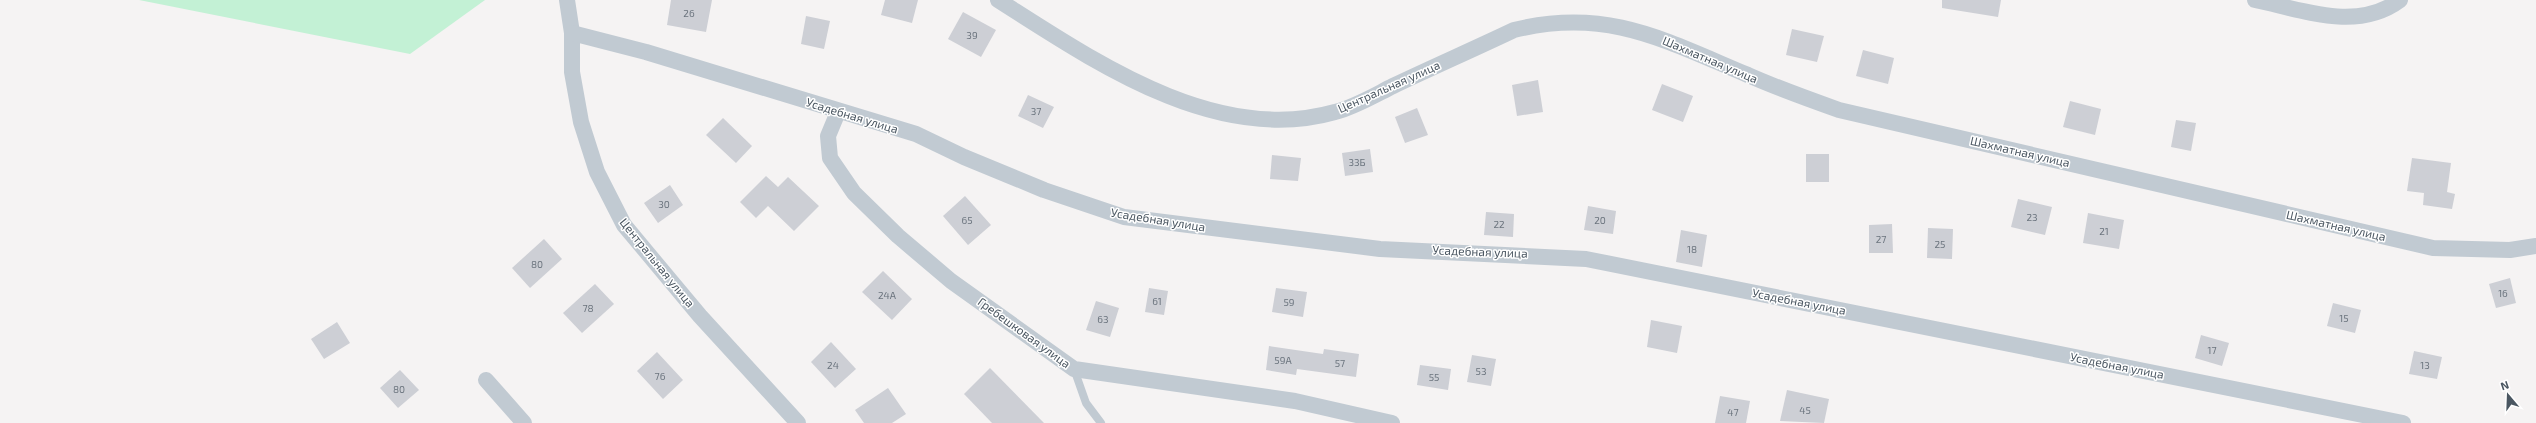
<svg xmlns="http://www.w3.org/2000/svg" width="2536" height="423" viewBox="0 0 2536 423" font-family="'Exo 2',sans-serif">
  <rect width="100%" height="100%" fill="#f5f3f3"/>
  <!-- green -->
  <polygon fill="#c3f1d5" points="139,0 485,0 410,54"/>
  <!-- building -->
  <g fill="#cdcfd5">
    <polygon points="671,0 712,0 706,32 667,25"/>
    <polygon points="885,0 918,0 912,23 881,15"/>
    <polygon points="1942,0 2001,0 1998,17 1942,8"/>
    <polygon points="963,12 996,30 981,57 948,39"/>
    <polygon points="806,16 830,21 824,49 801,44"/>
    <polygon points="1792,29 1824,36 1817,62 1786,55"/>
    <polygon points="1863,50 1894,58 1888,84 1856,76"/>
    <polygon points="1538,80 1543,112 1517,116 1512,85"/>
    <polygon points="1662,84 1693,96 1683,122 1652,110"/>
    <polygon points="1028,95 1054,107 1043,128 1018,116"/>
    <polygon points="2070,101 2101,109 2095,135 2063,127"/>
    <polygon points="1417,108 1428,135 1405,143 1395,117"/>
    <polygon points="723,118 752,146 736,163 706,135"/>
    <polygon points="2176,120 2196,123 2191,151 2171,147"/>
    <polygon points="1370,149 1373,172 1345,176 1342,153"/>
    <rect x="1806" y="154" width="23" height="28"/>
    <polygon points="1272,155 1301,158 1298,181 1270,179"/>
    <polygon points="2412,158 2451,163 2447,192 2455,194 2452,209 2423,205 2424,193 2407,191"/>
    <polygon points="766,176 778,187 788,177 819,206 794,231 768,206 756,218 740,202"/>
    <polygon points="670,185 683,205 658,223 644,203"/>
    <polygon points="965,196 991,225 968,245 943,216"/>
    <polygon points="2018,199 2052,207 2045,235 2011,227"/>
    <polygon points="1588,206 1616,211 1613,234 1584,230"/>
    <polygon points="1486,212 1514,214 1513,237 1484,235"/>
    <polygon points="2088,213 2124,220 2119,249 2083,243"/>
    <polygon points="1892,224 1893,253 1869,253 1869,225"/>
    <polygon points="1928,228 1953,229 1952,259 1927,258"/>
    <polygon points="1681,230 1707,235 1702,267 1676,262"/>
    <polygon points="544,239 562,259 530,288 512,268"/>
    <polygon points="883,271 912,299 892,320 862,292"/>
    <polygon points="2510,278 2516,303 2496,308 2489,284"/>
    <polygon points="595,284 614,304 582,333 563,313"/>
    <polygon points="1149,288 1168,291 1164,315 1145,312"/>
    <polygon points="1276,288 1307,292 1303,317 1272,312"/>
    <polygon points="1096,301 1119,308 1110,337 1086,330"/>
    <polygon points="2333,303 2361,310 2355,333 2327,326"/>
    <polygon points="1651,320 1682,326 1677,353 1647,347"/>
    <polygon points="337,322 350,343 324,359 311,339"/>
    <polygon points="2201,335 2229,343 2222,366 2195,358"/>
    <polygon points="831,342 856,369 835,388 811,362"/>
    <polygon points="1269,346 1323,354 1324,349 1359,354 1356,377 1297,369 1296,375 1266,370"/>
    <polygon points="2414,351 2442,357 2437,379 2409,374"/>
    <polygon points="657,352 683,380 663,399 637,371"/>
    <polygon points="1472,355 1496,359 1491,386 1467,382"/>
    <polygon points="1420,365 1451,369 1448,390 1417,385"/>
    <polygon points="990,368 1044,423 992,423 964,394"/>
    <polygon points="400,370 419,390 398,408 380,388"/>
    <polygon points="888,388 906,414 892,423 864,423 855,410"/>
    <polygon points="1787,390 1829,399 1824,423 1780,421"/>
    <polygon points="1720,396 1750,401 1746,423 1715,423"/>
  </g>
  <g fill="none" stroke-linecap="round" stroke-linejoin="round">
    <!-- lane -->
    <polyline stroke="#c1cad2" stroke-width="8" points="1074,369 1086,403 1101,423"/>
    <!-- street -->
    <g stroke="#c1cad2" stroke-width="16">
      <polyline points="567,0 572,33 572,72 581,122 597,172 624,225 700,316 798,423"/>
      <path d="M998 0C1094 61 1216 146 1335 112 1355 107 1375 95 1393 86 1433 67 1474 49 1514 30 1607 7 1664 40 1748 75 1777 88 1808 99 1839 110L2433 248 2510 250 2536 246"/>
      <path d="M2255 0C2303 10 2357 32 2400 0"/>
      <polyline points="572,33 646,52 916,134 964,157 1044,190 1124,217 1380,249 1586,259 2403,423"/>
      <polyline points="838,112 828,136 830,158 854,193 898,236 951,281 1074,369 1295,401 1392,423"/>
      <polyline points="486,380 524,423"/>
    </g>
  </g>
  <g text-anchor="middle" stroke-width="3" stroke-linejoin="round" paint-order="stroke">
    <!-- number labels -->
    <g font-size="10" fill="#6b747e">
      <text x="689" y="17">26</text>
      <text x="972" y="39">39</text>
      <text x="1036" y="115">37</text>
      <text x="1357" y="166">33Б</text>
      <text x="664" y="208">30</text>
      <text x="2032" y="221">23</text>
      <text x="967" y="224">65</text>
      <text x="1600" y="224">20</text>
      <text x="1499" y="228">22</text>
      <text x="2104" y="235">21</text>
      <text x="1881" y="243">27</text>
      <text x="1940" y="248">25</text>
      <text x="1692" y="253">18</text>
      <text x="537" y="268">80</text>
      <text x="2503" y="297">16</text>
      <text x="887" y="299">24А</text>
      <text x="1157" y="305">61</text>
      <text x="1289" y="306">59</text>
      <text x="588" y="312">78</text>
      <text x="2344" y="322">15</text>
      <text x="1103" y="323">63</text>
      <text x="2212" y="354">17</text>
      <text x="1283" y="364">59А</text>
      <text x="1340" y="367">57</text>
      <text x="833" y="369">24</text>
      <text x="2425" y="369">13</text>
      <text x="1481" y="375">53</text>
      <text x="660" y="380">76</text>
      <text x="1434" y="381">55</text>
      <text x="399" y="393">80</text>
      <text x="1805" y="414">45</text>
      <text x="1733" y="416">47</text>
    </g>
    <!-- street labels -->
    <g font-size="12" fill="#4a5661" stroke="#fff">
      <text transform="translate(1710 60) rotate(23)" y="4">Шахматная улица</text>
      <text transform="translate(1389 87) rotate(-24)" y="4">Центральная улица</text>
      <text transform="translate(852 116) rotate(17)" y="4">Усадебная улица</text>
      <text transform="translate(2020 152) rotate(13)" y="4">Шахматная улица</text>
      <text transform="translate(1158 220) rotate(9)" y="4">Усадебная улица</text>
      <text transform="translate(2336 226) rotate(13)" y="4">Шахматная улица</text>
      <text transform="translate(1480 252) rotate(2)" y="4">Усадебная улица</text>
      <text transform="translate(657 263) rotate(51)" y="4">Центральная улица</text>
      <text transform="translate(1799 302) rotate(11)" y="4">Усадебная улица</text>
      <text transform="translate(1024 333) rotate(36)" y="4">Гребешковая улица</text>
      <text transform="translate(2117 366) rotate(11)" y="4">Усадебная улица</text>
    </g>
  </g>
  <!-- north arrow -->
  <g transform="translate(2508 395) rotate(341)" stroke="#ffffff" stroke-width="3" paint-order="stroke">
  <path d="M0-3L7 15L0 10L-7 15Z" fill="#4a5661"/>
  <text y="-6" font-size="11" font-weight="bold" text-anchor="middle" fill="#4a5661">N</text>
  </g>
</svg>
